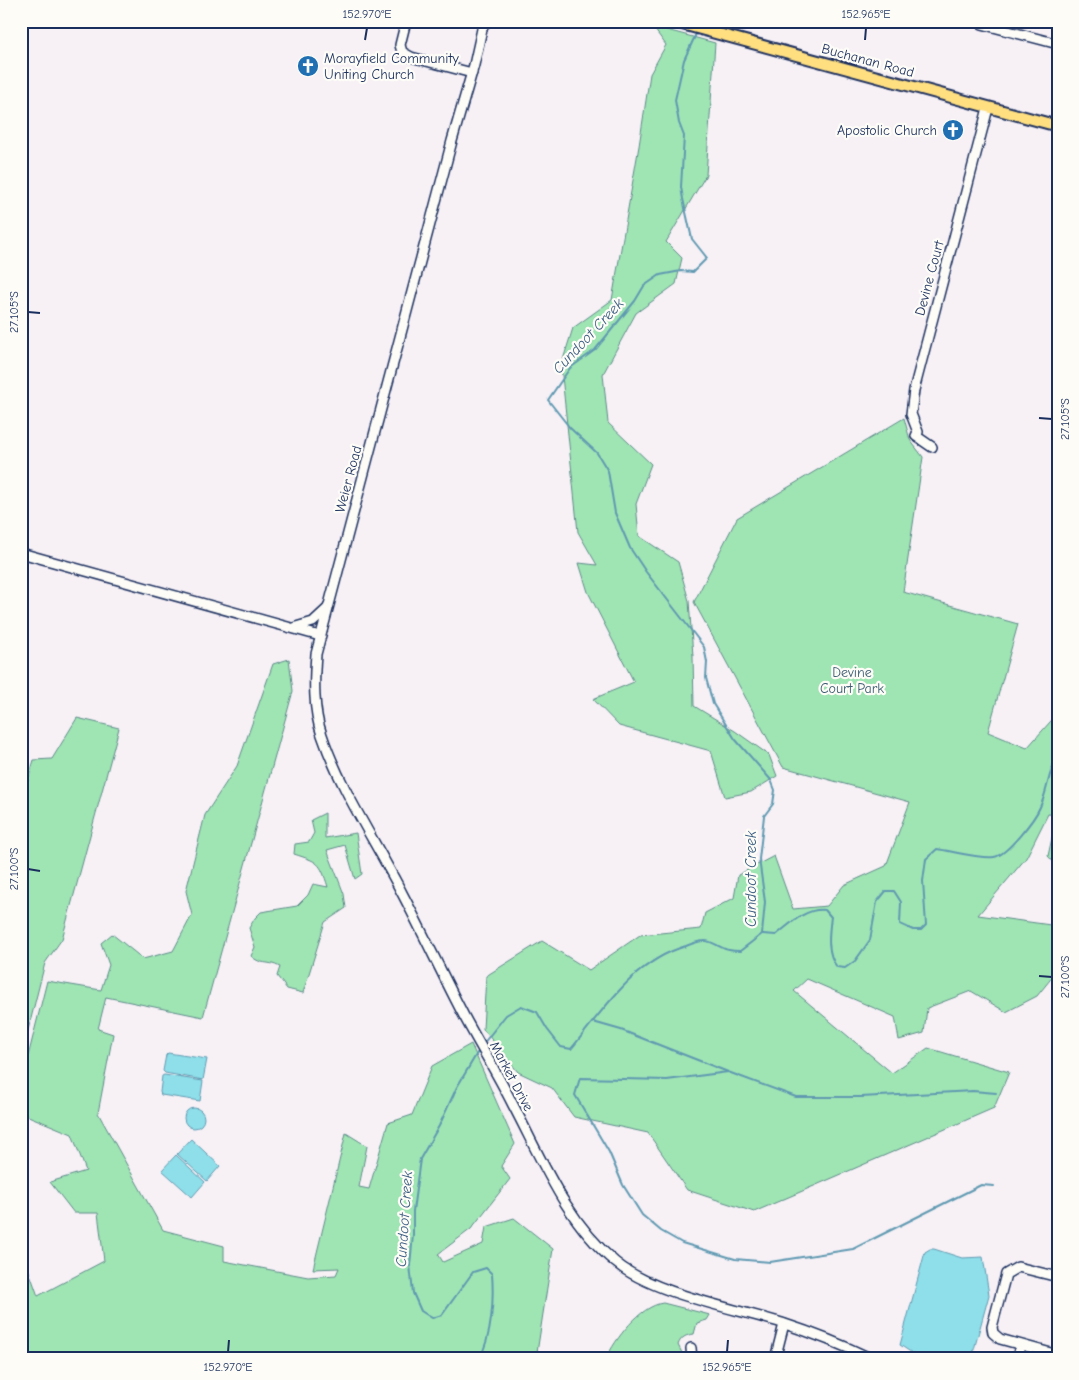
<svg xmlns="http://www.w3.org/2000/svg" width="1079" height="1380" viewBox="0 0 1079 1380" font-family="'Comic Neue',sans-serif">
  <rect width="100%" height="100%" fill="#f7f1f6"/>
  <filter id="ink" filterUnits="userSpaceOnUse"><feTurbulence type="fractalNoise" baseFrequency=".02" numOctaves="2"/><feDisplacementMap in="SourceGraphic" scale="10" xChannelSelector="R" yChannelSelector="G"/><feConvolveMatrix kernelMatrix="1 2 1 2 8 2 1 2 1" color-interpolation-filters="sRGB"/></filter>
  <g filter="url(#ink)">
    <!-- green -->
    <g fill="#9fe5b3" stroke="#5d8a88">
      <polygon points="652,26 715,43 706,175 666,242 682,258 676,284 636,313 603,374 608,423 651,464 636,504 639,536 678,562 689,601 693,656 694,706 735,731 769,755 777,776 751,792 725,797 711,751 619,726 593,699 634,682 588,592 579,563 597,565 578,532 561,366 573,328 612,300 639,146 650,74 666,45"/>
      <polygon points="904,418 910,440 923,457 903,592 1018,624 988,732 1027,748 1058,713 1058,867 1048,856 1057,815 1048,814 1026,858 978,915 1058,926 1058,970 1037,996 1006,1012 971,991 927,1008 924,1033 899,1040 895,1017 807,979 794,991 892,1073 928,1048 1009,1072 994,1108 754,1212 687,1190 648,1133 574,1117 552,1088 518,1072 483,1029 486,976 542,941 589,970 640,935 701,929 705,913 734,898 738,875 774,856 793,909 827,906 844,885 886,866 910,802 783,767 694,602 737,518"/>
      <polygon points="289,659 293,691 203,1017 106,997 98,1029 113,1034 98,1113 163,1230 224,1246 224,1261 308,1277 336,1275 339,1268 313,1269 346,1133 367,1146 359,1187 369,1189 388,1123 412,1115 432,1066 471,1044 515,1144 501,1166 510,1179 471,1229 438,1254 443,1262 483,1244 486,1227 514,1218 553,1249 536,1359 21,1359 21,1243 24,1257 38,1296 104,1261 98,1213 74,1213 50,1182 86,1171 72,1134 21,1113 21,1084 47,981 101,990 109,965 101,943 112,934 143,959 173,951 192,915 186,891 205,815 237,766 273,664"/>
      <polygon points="77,718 119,728 62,939 45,963 21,1058 21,804 34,760 52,759"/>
      <path d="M325 813V838L356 833 362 874 355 879 345 845 327 850 344 894 346 908 325 922 303 993 287 989 277 976 280 967C267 960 262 966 251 956L255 947 249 928 255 918 261 912 297 906 308 895 313 884 328 887C320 861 318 862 294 854L295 844 309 842 314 833 311 820Z"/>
      <path d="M663 1303 710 1315 707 1320 697 1323 694 1334C686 1335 681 1337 678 1345L685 1359H606C615 1339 640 1306 663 1303Z"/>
    </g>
    <!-- water -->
    <g fill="#8edfe9" stroke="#6099b1">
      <polygon points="168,1053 207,1059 203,1080 165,1073 163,1071 166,1055"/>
      <polygon points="164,1075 203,1081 200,1101 161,1095 160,1092 162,1076"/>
      <circle cx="194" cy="1118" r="10"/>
      <polygon points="191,1139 220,1166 207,1181 177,1154"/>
      <polygon points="176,1155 205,1182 192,1197 162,1170"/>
      <polygon points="930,1249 934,1249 962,1258 983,1257 989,1295 973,1353 969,1359 921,1359 900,1345 925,1252"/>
    </g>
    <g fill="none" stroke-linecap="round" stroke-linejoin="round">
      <!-- stream -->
      <g stroke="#6099b1" stroke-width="2">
        <path d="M763 934 776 935C790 924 805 908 825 910L831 917C829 933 826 953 837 967L845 968 855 961 870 940 877 902 886 891H894L901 902 900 924 913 930H921L926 925 923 881 926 859 937 849C952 851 979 859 994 857 1006 856 1035 819 1040 807 1048 791 1048 771 1058 756"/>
        <polyline points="593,1022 621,1030 728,1072 796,1097 861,1097 973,1091 996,1093"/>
        <path d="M483 1044 506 1015 521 1006 537 1012 547 1029 561 1047 571 1049C604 1009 634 961 686 946 691 944 699 941 704 941 712 940 721 949 729 950 733 951 737 951 740 951L762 934 765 902 759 859 764 816 773 804 775 790 771 780 735 739 713 704 706 678 707 662 704 647 646 572 630 548 615 513 608 471 597 453 570 428 548 400 570 368 595 350 635 301 644 286 660 275 681 271 693 272 707 258 692 239 683 199 681 187 684 136 679 123 675 100 684 60 696 34"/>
        <polyline points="728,1072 667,1080 580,1078 575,1095 609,1152 623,1185 642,1215 661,1231 682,1243 735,1259 770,1262 853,1249 981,1185 994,1186"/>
        <path d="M479 1359C492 1337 494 1300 492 1274L486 1268 473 1272 442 1315 432 1318 421 1311 413 1293 410 1265 413 1235V1211L420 1159 439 1126 457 1087 479 1050"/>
      </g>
      <!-- minor casing -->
      <g stroke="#1b2f5e" stroke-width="12">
        <g id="minor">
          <polyline points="406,21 400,45 402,52 411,57 472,73"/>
          <path d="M486 21 482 29 474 65 452 141 316 654C314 680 313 710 322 735 341 791 376 842 403 895 424 935 443 976 464 1016 480 1046 498 1075 513 1105 542 1160 566 1221 615 1262 653 1294 734 1308 782 1323 813 1333 843 1345 872 1359"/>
          <polyline points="978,21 982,24 1058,44"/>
          <polyline points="932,447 916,436 918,432 911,414 914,390 988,108"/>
          <polyline points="21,553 320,636"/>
          <polyline points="296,627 313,622 327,609"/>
          <polyline points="1058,1277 1018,1267 1006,1274 992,1327 993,1333 1000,1339 1058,1355"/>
          <polyline points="691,1348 692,1359"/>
          <polyline points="775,1359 784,1324"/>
          <polyline points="1017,1359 1020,1345"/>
        </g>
      </g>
      <!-- major casing -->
      <g stroke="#1b2f5e" stroke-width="14">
        <polyline id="major" points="671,21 1058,126"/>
      </g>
      <!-- minor -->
      <use href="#minor" stroke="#fdfcf7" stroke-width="9"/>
      <!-- major -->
      <use href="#major" stroke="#ffdf80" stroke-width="10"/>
    </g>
  </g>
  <!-- ticks -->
  <path fill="none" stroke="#1b2f5e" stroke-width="2" d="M365 40 367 28M865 40 866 28M28 312 40 313M1039 418 1052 419M28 869 40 871M1039 976 1052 977M228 1352 229 1340M727 1352 728 1340"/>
  <!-- icons -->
  <defs>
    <g id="church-disc" transform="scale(1.125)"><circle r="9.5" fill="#1f6fb2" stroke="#fdfcf7"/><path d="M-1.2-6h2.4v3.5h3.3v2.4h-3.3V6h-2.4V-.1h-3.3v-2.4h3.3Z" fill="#fff"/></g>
  </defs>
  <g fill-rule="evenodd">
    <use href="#church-disc" x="308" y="66"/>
    <use href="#church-disc" x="953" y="130"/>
  </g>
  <g text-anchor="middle" stroke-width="4.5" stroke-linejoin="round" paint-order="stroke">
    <!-- poi labels -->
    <g font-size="14" fill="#1b2f5e" stroke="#fdfcf7" text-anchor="start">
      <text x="324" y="63">Morayfield Community<tspan x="324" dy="16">Uniting Church</tspan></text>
      <text x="937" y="135" text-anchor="end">Apostolic Church</text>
    </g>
    <!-- street labels -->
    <g font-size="14" fill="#1b2f5e" stroke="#fdfcf7">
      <text transform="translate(868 60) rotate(15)" y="5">Buchanan Road</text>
      <text transform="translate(929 278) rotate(-75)" y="5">Devine Court</text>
      <text transform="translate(348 479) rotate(-75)" y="5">Weier Road</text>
      <text transform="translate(512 1076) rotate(62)" y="5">Market Drive</text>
    </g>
    <!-- park labels -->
    <g font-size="14" fill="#3c5c73" stroke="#fdfcf7">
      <text x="852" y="677">Devine<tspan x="852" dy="16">Court Park</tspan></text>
    </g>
    <!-- water labels -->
    <g font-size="15" font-style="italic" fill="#385b81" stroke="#fdfcf7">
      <text transform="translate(588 336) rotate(-47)" y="5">Cundoot Creek</text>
      <text transform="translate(751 879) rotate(-90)" y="5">Cundoot Creek</text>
      <text transform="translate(404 1219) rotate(-86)" y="5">Cundoot Creek</text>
    </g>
  </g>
  <!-- margin -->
  <rect width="1079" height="1380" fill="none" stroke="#fdfcf7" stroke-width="55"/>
  <rect x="28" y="28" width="1024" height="1324" fill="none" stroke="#1b2f5e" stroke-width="2"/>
  <g font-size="12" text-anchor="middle" fill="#1b2f5e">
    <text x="367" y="18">152.970°E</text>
    <text x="866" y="18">152.965°E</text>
    <text transform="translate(14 312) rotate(-90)" y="4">27.105°S</text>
    <text transform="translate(1065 419) rotate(-90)" y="4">27.105°S</text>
    <text transform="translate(14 869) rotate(-90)" y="4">27.100°S</text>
    <text transform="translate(1065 977) rotate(-90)" y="4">27.100°S</text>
    <text x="228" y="1371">152.970°E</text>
    <text x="727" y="1371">152.965°E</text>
  </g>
</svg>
